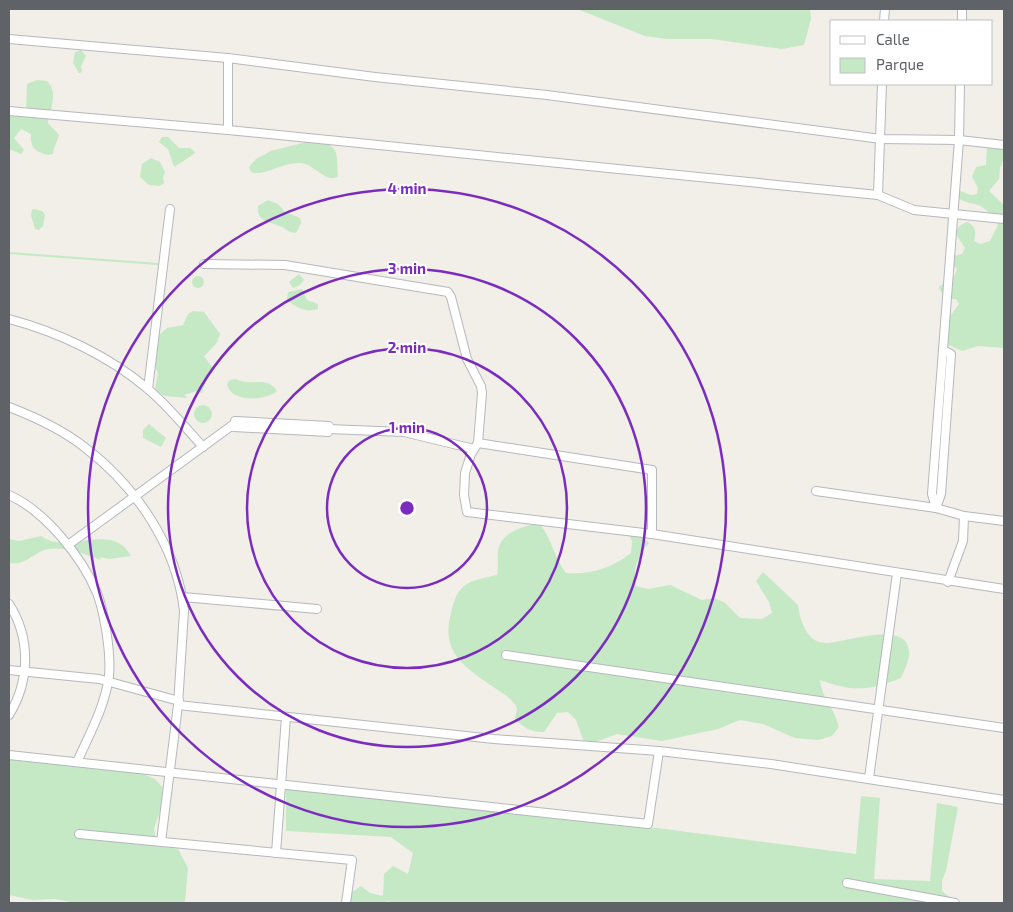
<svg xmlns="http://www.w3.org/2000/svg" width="1013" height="912" viewBox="0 0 1013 912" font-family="'Exo 2',sans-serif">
  <rect width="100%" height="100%" fill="#f1efe8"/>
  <!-- green -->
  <g fill="#c5e8c5">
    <polygon points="577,9 810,9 811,19 804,45 782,49 712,39 667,39 645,36"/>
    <polygon points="81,50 86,56 81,66 82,72 79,73 73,63 75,52"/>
    <path d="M37 80 47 81C59 93 50 109 48 123L59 135C58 140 54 146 53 154L47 155C35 151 30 148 31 134L21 129 14 138 24 150 21 154 9 149V111L26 112 27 84Z"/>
    <polygon points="162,137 168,137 179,148 190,148 195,152 194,154 174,167 168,149 159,142"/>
    <path d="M318 139C341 149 336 153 338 177 324 183 314 163 300 163 283 162 263 177 251 172L249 167 256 159 271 151Z"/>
    <path d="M1002 141H1004V158L1000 168 999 179 989 191 1004 205V348L978 346 962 351 949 345 947 342 949 318 959 304 956 299C947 300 942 295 939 287 948 280 955 281 957 268L946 265 945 258 962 254 965 248 956 234C957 227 960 225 967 222 976 226 976 232 974 241L980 244 990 241 998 225C994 219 989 211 982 207 971 200 958 206 955 189L971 195 977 194 978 188 972 177 976 167 986 165 987 147Z"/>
    <polygon points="151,158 160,162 165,172 163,177 164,183 160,186 149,185 140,177 142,164"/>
    <path d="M268 200 278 204 285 212 300 218 301 223 296 233C290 233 287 230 282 227 271 222 256 222 258 206Z"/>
    <polygon points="34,209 42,211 45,215 43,226 39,230 35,229 31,215 32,210"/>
    <polygon points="9,252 158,263 158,265 9,254"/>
    <polygon points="299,274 304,280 300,285 293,288 289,282"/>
    <circle cx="198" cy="282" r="6"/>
    <path d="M302 289 307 300 318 304V309C307 313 295 308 287 299L288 292Z"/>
    <polygon points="193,311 204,312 220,334 216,344 204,356 213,368 207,377 202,393 197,391 184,395 188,398 165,396 155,390 158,373 151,357 151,351 159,335 167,328 183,325 188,314"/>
    <path d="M235 379C239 380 243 382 247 382 258 383 270 379 277 391 266 401 230 403 227 384L230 380Z"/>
    <polygon points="943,397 946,398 940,497 935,497"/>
    <circle cx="203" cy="414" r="9"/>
    <polygon points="149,424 166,438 161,447 143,438 143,430"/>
    <path d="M539 523C552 538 554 558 566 573 590 575 612 568 631 553L632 542 629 532 641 536 649 543C638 556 632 569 636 586L648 589 670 585 702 600 714 598 724 602 740 618 762 619 772 613 769 602 756 581 763 572 798 605C800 620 806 642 825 643 841 644 908 618 909 652 910 659 904 671 901 678 868 691 854 692 820 680 822 699 834 707 839 727L832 736 818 740 795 738 763 724 740 720 718 729 662 741 617 734 595 742H584L576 720 568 712 557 713 544 732C531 732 524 728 515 719L517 708C510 696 503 694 492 686 460 664 440 650 452 609 459 581 471 581 497 575 499 566 497 560 498 551 501 532 522 527 539 523Z"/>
    <path d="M41 536C69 556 112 520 131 556L109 559 99 557 101 560C84 554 59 544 42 551 29 557 24 565 9 563V539L19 541Z"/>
    <polygon points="9,756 69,761 100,770 123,768 134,770 155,779 163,788 164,798 154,829 157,845 178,849 188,868 185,901 182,903 77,903 55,899 33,900 9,895"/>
    <polygon points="286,788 657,828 856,854 861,796 880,798 874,879 930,881 937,803 958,807 946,871 942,881 942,891 957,903 395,903 388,901 382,903 350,903 351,893 361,886 370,893 383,896 384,874 393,866 408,874 413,853 391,837 286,831"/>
  </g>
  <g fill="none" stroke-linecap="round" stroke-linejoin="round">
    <!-- minor casing -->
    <g stroke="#b5b8bc" stroke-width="10">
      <g id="minor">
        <polyline points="884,21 885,9"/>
        <polyline points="962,21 962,9"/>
        <polyline points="9,39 228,58 375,77 547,95 881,139 959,140 1004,145"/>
        <polyline points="228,58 228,130"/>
        <polyline points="9,111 228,130 878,195 914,210 1004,219"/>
        <polyline points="878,195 882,84"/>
        <polyline points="204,264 285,265 448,292 451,297 467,359 481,386 482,393 478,443 471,454 465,473 464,495 467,512 652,534 1004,589"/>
        <path d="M9 319C58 332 109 356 148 389 168 406 185 427 203 447"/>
        <polyline points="148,389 170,209"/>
        <path d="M9 407C35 417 61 429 83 446 135 485 177 546 184 611L178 705 161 842"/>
        <polyline points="235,421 329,426"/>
        <polyline points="234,427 328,432"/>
        <polyline points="328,429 404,432 474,449"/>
        <polyline points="478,443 652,470 652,534"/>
        <polyline points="816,491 936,508 964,516 963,541 948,582"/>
        <path d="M9 495C45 511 82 557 97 593 105 614 111 654 109 676 105 707 89 735 77 762"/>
        <polyline points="936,508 932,494 959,140 960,84"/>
        <polyline points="936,508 941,494 951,354 943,350"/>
        <polyline points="964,516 1004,521"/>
        <polyline points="68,545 234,424"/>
        <polyline points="183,597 317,609"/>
        <path d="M9 604C31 638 30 681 9 715"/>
        <polyline points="506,655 1004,728"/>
        <polyline points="9,670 99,679 179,701"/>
        <polyline points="178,705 494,739 659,751 771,764 1004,800"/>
        <polyline points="9,755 648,824 659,751"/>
        <polyline points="869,778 897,573"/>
        <polyline points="79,834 352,860 346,903"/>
        <polyline points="276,853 286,717"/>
        <polyline points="847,883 955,903"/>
      </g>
    </g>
    <!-- minor -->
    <use href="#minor" stroke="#fff" stroke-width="8"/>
  </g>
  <!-- distance rings -->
  <g fill="none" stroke="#7b2cbf" stroke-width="2.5">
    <circle cx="407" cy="508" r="80"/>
    <circle cx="407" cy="508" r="160"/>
    <circle cx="407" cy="508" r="239"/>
    <circle cx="407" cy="508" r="319"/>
  </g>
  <circle cx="407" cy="508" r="8" fill="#7b2cbf" stroke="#fff" stroke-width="2.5"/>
  <g font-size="15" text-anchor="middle" font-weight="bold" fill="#7b2cbf" stroke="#fff" stroke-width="4" stroke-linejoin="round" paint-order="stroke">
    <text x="407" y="194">4 min</text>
    <text x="407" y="274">3 min</text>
    <text x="407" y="353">2 min</text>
    <text x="407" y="433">1 min</text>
  </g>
  <!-- border -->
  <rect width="1013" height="912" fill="none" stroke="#5f6368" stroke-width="20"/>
  <!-- legend -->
  <rect x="830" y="20" width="162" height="65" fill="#ffffff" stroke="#bfc1c3"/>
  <rect x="840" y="36" width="25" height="8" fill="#ffffff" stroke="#bfc1c3"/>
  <text x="876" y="45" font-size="15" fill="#5f6368">Calle</text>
  <rect x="840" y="58" width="25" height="15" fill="#c5e8c5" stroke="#bfc1c3"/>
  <text x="876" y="70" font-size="15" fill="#5f6368">Parque</text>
</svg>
